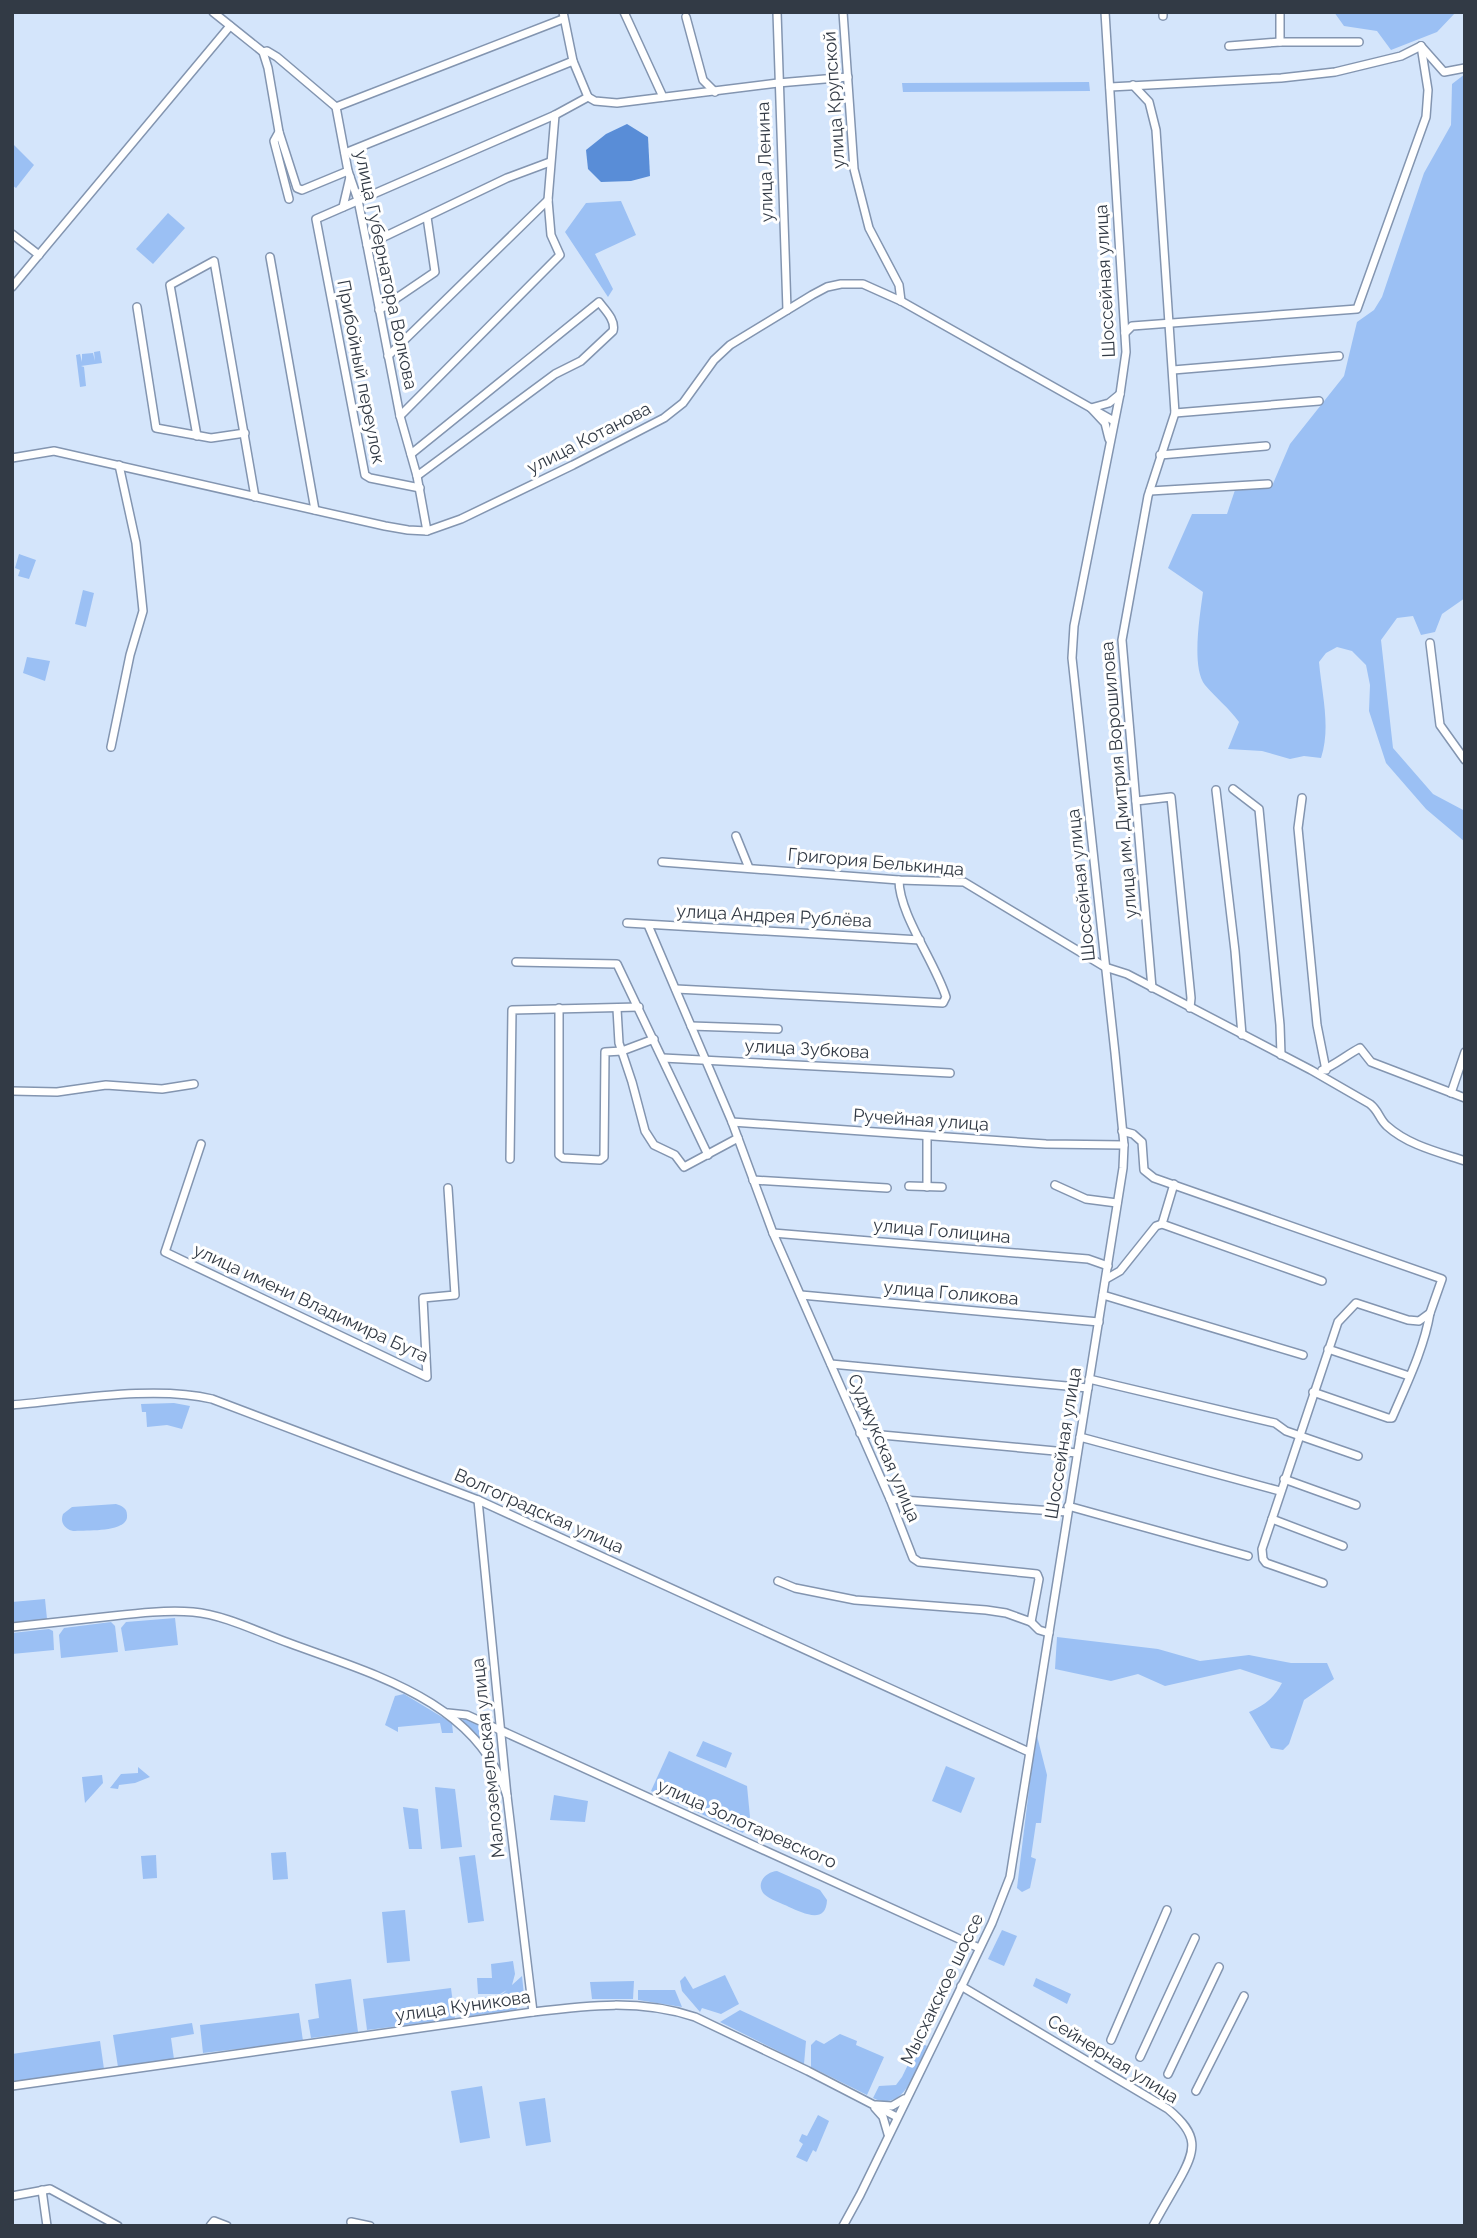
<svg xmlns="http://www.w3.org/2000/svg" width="1477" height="2238" viewBox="0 0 1477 2238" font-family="Raleway,sans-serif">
  <rect width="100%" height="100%" fill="#d4e5fb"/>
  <!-- green -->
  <g fill="#9bc0f4">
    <polygon points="1334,12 1456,12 1437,32 1391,50 1377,31 1344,26"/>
    <path d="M1465 74V598L1442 614 1435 632 1421 635 1413 616 1397 618 1381 640 1393 748 1433 794 1465 811V842L1426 809 1386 763 1369 711 1370 685 1366 665 1352 651 1337 647 1326 653 1319 662C1322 695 1331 727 1321 758L1304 756 1290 759 1262 751 1228 749 1239 722C1229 708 1216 698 1205 685 1191 667 1200 615 1203 592L1168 568 1192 514H1227L1235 490 1272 486 1290 444 1344 376 1357 322 1374 310 1382 297 1424 173 1451 125 1452 84Z"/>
    <polygon points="1089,82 1090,91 903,92 902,83"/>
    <polygon points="12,143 34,165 16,188 12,185"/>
    <polygon points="621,201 636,235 595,254 613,289 608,297 565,232 586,203"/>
    <polygon points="168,213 185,228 153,264 136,249"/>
    <polygon points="100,351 102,363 81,366 84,367 86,386 80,387 76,355 80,354 82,362 82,354 93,353 95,361 94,352"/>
    <polygon points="19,554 36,560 29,579 18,576 20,570 15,568"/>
    <polygon points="83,590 94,593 86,627 75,624"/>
    <polygon points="27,657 50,661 45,681 23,673"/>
    <polygon points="174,1403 190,1406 182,1429 167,1425 147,1427 146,1412 142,1412 141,1404"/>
    <path d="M116 1504C122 1506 127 1508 127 1515 129 1533 86 1530 73 1531 64 1529 60 1522 63 1514L72 1507Z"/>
    <polygon points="45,1599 47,1619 12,1623 12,1602"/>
    <polygon points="175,1618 178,1645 125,1651 121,1628 126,1622"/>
    <polygon points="111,1622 115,1626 118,1652 61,1658 59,1635 64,1628"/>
    <polygon points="49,1629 53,1631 54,1650 12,1654 12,1633"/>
    <path d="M1057 1637 1158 1649 1200 1661 1249 1655 1291 1663H1327L1334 1679 1304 1700 1289 1744 1283 1750 1271 1748 1249 1712C1265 1705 1274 1698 1282 1683L1240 1669 1165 1686 1138 1674 1111 1681 1055 1669Z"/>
    <polygon points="404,1694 452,1723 453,1733 442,1733 440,1723 398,1727 398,1732 385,1725 395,1696"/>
    <polygon points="464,1718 493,1730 496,1756 492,1759 462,1722"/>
    <polygon points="1036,1732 1047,1775 1041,1823 1036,1823 1031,1857 1036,1859 1030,1888 1022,1892 1017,1888"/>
    <polygon points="703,1741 732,1753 726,1768 696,1756"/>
    <polygon points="669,1751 747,1786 750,1817 743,1833 651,1791"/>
    <polygon points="946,1766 975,1778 961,1813 932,1801"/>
    <polygon points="138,1767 150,1777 135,1783 119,1785 118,1789 110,1788 121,1774 138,1773"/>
    <polygon points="102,1775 103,1783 85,1803 82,1777"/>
    <polygon points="435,1787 455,1789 462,1847 441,1849"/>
    <polygon points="554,1795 588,1801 585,1822 550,1820"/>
    <polygon points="403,1807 418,1809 422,1849 409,1849"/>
    <polygon points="286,1852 288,1879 273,1880 271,1853"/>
    <polygon points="156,1855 157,1878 143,1879 141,1856"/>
    <polygon points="475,1855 484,1921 468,1923 459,1857"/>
    <path d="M777 1871 820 1890 827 1900C826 1925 803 1913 789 1907 782 1903 770 1900 764 1894 755 1883 766 1872 777 1871Z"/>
    <polygon points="405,1910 410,1961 387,1963 382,1912"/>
    <polygon points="1002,1930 1017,1936 1004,1966 988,1959"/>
    <polygon points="513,1961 515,1974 512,1985 522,1976 524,1995 516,2010 464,2017 463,2000 501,1995 507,1990 500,1994 478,1994 477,1978 492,1978 491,1964"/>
    <polygon points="725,1975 739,2004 721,2014 702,2008 700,2012 682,1991 680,1981 685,1976 693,1989"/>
    <polygon points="1036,1978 1071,1994 1067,2004 1033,1986"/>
    <polygon points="351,1979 358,2032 311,2038 308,2020 319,2018 315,1984"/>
    <polygon points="634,1981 633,1999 592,1999 590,1982"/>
    <polygon points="451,1988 455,2019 367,2030 363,1999"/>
    <polygon points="638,1990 675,1990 682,2007 638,2000"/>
    <polygon points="740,2010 806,2041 804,2064 720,2022"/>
    <polygon points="299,2013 303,2041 203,2053 200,2025"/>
    <polygon points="192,2023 194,2034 171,2038 174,2059 118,2067 113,2035"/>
    <polygon points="840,2034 857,2041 856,2045 884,2057 867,2095 811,2067 811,2045 816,2040 824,2044"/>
    <polygon points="100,2041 104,2069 12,2082 12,2054"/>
    <path d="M919 2042 927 2046C917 2067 905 2114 873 2098L879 2086 896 2085 902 2077Z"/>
    <polygon points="482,2086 490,2138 460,2143 451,2091"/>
    <polygon points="545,2098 551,2142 526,2146 519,2102"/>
    <polygon points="818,2115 829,2121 816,2152 813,2150 807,2162 796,2157 803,2144 799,2141 802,2134 807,2136"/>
  </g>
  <!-- water -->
  <polygon fill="#598dd7" points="627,124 648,137 650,176 631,181 601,182 588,169 586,150 606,134"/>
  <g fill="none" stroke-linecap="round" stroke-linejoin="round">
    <!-- minor casing -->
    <g stroke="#8395b0" stroke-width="10">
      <g id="minor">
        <polyline points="213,12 263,52 267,51 277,57 336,107 348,171 358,200 367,245 400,416 417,476 427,531"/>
        <polyline points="563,12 573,61 588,97"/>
        <polyline points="624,12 663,97"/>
        <polyline points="777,12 787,310"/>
        <polyline points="843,12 854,169 869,228 899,285 901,301"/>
        <polyline points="1280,12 1280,42"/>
        <polyline points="1163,16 1163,12"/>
        <polyline points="686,17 703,80 715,92"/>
        <polyline points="1229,46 1280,42 1359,42"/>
        <polyline points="1421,46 1444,72 1465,68"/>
        <polyline points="263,52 268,68 279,132 274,141 289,199"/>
        <polyline points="1133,85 1149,102 1156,130 1175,413 1148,496 1122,640 1152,988"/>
        <polyline points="1110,87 1281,78 1335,72 1401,56 1421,46"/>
        <polyline points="588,97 595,101 617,103 778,83 848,77"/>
        <polyline points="336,107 563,19"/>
        <polyline points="279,132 297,188 302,190 348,171"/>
        <polyline points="345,153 573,61"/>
        <polyline points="343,207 350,177"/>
        <polyline points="12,234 39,255"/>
        <polyline points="367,245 507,178 550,162"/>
        <polyline points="270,257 315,510"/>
        <polyline points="12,287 230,26"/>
        <polyline points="137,307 156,428 211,438 245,433"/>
        <polyline points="379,310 435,272 427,217"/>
        <polyline points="1125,333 1132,326 1357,309 1426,117 1428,90 1421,46"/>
        <polyline points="388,356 548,200"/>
        <polyline points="1173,370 1339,356"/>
        <polyline points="1175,413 1319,401"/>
        <polyline points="400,416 560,255 551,235 548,200 555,115"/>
        <polyline points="197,436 170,285 214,261 255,497"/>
        <polyline points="1109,439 1105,423 1091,408 1109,403 1120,394"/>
        <path d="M411 454 599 302C605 310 616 320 613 331L581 361 555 374 417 476"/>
        <polyline points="1160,455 1266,446"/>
        <polyline points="12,458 54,451 385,526 408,530 427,531 461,519 573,465 664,418 683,403 714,360 730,345 812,295 827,287 841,284 863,284 901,301 1114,421"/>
        <polyline points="420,488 370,478 365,475 316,219 555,115 588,97"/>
        <polyline points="1150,491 1268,484"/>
        <polyline points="1430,643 1440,725 1465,760"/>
        <polyline points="111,747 130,655 143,611 136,543 119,465"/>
        <polyline points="1233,789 1259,809 1280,1025 1281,1055"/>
        <polyline points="1216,790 1235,951 1242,1035"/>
        <polyline points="1302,798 1298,828 1317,1025 1326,1070"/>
        <polyline points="1136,801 1171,797 1191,998 1190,1008"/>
        <polyline points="736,836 749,868"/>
        <path d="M662 862 899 880 964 882 1105 967 1127 974 1311 1070 1370 1104C1379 1111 1379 1119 1387 1126 1408 1145 1438 1152 1465 1161"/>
        <polyline points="627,923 920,940"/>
        <polyline points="648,925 732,1122 773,1233 890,1499 913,1558 919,1562 1037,1574 1039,1579 1031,1622 1006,1613 986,1610 855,1600 795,1588 778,1581"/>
        <polyline points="516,962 617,964 708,1155"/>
        <path d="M676 989 943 1003 946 997C935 962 899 914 899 880"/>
        <polyline points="559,1008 559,1155 563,1158 600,1160 604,1157 605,1052 622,1051 654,1039"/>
        <polyline points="617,1009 619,1043 632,1082 645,1131 654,1145 675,1155 684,1167 738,1138"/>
        <polyline points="691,1026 778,1029"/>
        <polyline points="663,1058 950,1073"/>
        <path d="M1322 1070C1332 1067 1348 1054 1360 1048L1371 1062 1465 1098"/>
        <polyline points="12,1091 57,1092 106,1085 162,1089 194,1084"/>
        <polyline points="1451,1093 1465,1052"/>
        <polyline points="732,1122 1046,1144 1124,1145"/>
        <polyline points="1122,1131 1133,1134 1142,1142 1144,1170 1154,1178 1442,1279 1430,1313 1419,1321 1408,1320 1356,1303 1338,1322 1262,1549 1263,1559 1266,1563 1323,1583"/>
        <polyline points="927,1136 927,1187"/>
        <polyline points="201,1144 165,1252 427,1377 423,1298 455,1295 448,1188"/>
        <polyline points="510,1159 512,1010 639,1007"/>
        <polyline points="753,1180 887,1188"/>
        <polyline points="1055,1185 1086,1199 1117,1203"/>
        <polyline points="909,1186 942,1187"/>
        <polyline points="1162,1224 1174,1184"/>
        <polyline points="773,1233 1088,1259 1108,1266"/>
        <polyline points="1106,1279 1120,1271 1156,1226 1162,1224 1322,1281"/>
        <polyline points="801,1295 1099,1322"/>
        <polyline points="1103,1295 1303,1355"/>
        <polyline points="1328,1349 1409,1376"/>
        <polyline points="831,1364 1088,1388"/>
        <polyline points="1089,1379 1275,1423 1286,1431 1358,1456"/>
        <path d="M1313 1392 1388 1418H1392C1406 1385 1424 1349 1430 1313"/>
        <path d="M12 1405C72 1400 154 1385 212 1399L478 1500 1029 1752"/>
        <polyline points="860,1433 1077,1453"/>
        <polyline points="1080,1437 1280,1491"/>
        <polyline points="1284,1479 1356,1505"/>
        <polyline points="890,1499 1067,1512"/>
        <polyline points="478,1500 507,1796 533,2012"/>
        <polyline points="1068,1506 1248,1556"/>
        <polyline points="1272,1519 1343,1546"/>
        <polyline points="1031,1622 1039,1630 1049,1633"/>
        <path d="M12 1627C46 1623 79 1620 113 1616 139 1613 166 1610 193 1612 225 1615 258 1632 289 1643 372 1674 478 1701 507 1796"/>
        <polyline points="448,1713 467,1715 979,1948"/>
        <path d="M961 1986 1168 2109C1199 2135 1197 2149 1178 2182 1170 2196 1161 2211 1153 2226"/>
        <polyline points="1111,2040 1167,1910"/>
        <polyline points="1140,2057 1195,1938"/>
        <polyline points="1168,2074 1219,1967"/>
        <path d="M12 2086 533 2012C589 2005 640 1999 695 2017L808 2071 897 2117"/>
        <polyline points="1196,2091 1244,1996"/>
        <polyline points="876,2105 892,2106 904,2099"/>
        <polyline points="875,2108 883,2117 888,2134"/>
        <polyline points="42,2190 47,2226"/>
        <polyline points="12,2196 50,2189 118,2226"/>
        <polyline points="351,2222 370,2226"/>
        <polyline points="210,2226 214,2221 227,2226"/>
        <polyline points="843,2226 860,2195 944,2023 992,1923 1010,1877 1123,1168 1124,1145 1115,1053 1072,658 1074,626 1120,394 1126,352 1105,12"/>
      </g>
    </g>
    <!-- minor -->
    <use href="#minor" stroke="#fff" stroke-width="7"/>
  </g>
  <g text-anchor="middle" stroke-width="6" stroke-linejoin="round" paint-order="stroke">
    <!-- street labels -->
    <g font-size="18" fill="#323a45" stroke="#fff">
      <text transform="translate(834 100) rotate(-94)" y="6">улица Крупской</text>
      <text transform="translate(765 162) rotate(-92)" y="6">улица Ленина</text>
      <text transform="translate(386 270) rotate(78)" y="6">улица Губернатора Волкова</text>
      <text transform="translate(1105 281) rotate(-93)" y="6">Шоссейная улица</text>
      <text transform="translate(361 372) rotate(79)" y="6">Прибойный переулок</text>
      <text transform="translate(589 438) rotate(-27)" y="6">улица Котанова</text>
      <text transform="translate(1119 780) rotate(-95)" y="6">улица им. Дмитрия Ворошилова</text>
      <text transform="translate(876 862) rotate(5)" y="6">Григория Белькинда</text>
      <text transform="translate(1081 885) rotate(-96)" y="6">Шоссейная улица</text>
      <text transform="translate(774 916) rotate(3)" y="6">улица Андрея Рублёва</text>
      <text transform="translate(807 1049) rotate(3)" y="6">улица Зубкова</text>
      <text transform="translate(921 1120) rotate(4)" y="6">Ручейная улица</text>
      <text transform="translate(942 1231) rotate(5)" y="6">улица Голицина</text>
      <text transform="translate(951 1293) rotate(5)" y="6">улица Голикова</text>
      <text transform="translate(311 1303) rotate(25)" y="6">улица имени Владимира Бута</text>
      <text transform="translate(1063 1443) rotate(-81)" y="6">Шоссейная улица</text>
      <text transform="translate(884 1448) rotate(67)" y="6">Суджукская улица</text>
      <text transform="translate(539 1511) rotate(24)" y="6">Волгоградская улица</text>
      <text transform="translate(488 1758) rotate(-96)" y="6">Малоземельская улица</text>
      <text transform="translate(747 1824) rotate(24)" y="6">улица Золотаревского</text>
      <text transform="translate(942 1989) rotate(-64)" y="6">Мысхакское шоссе</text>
      <text transform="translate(463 2006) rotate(-8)" y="6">улица Куникова</text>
      <text transform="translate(1113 2059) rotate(32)" y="6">Сейнерная улица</text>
    </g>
  </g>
  <!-- border -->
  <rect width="1477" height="2238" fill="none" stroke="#323a45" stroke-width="28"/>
</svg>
